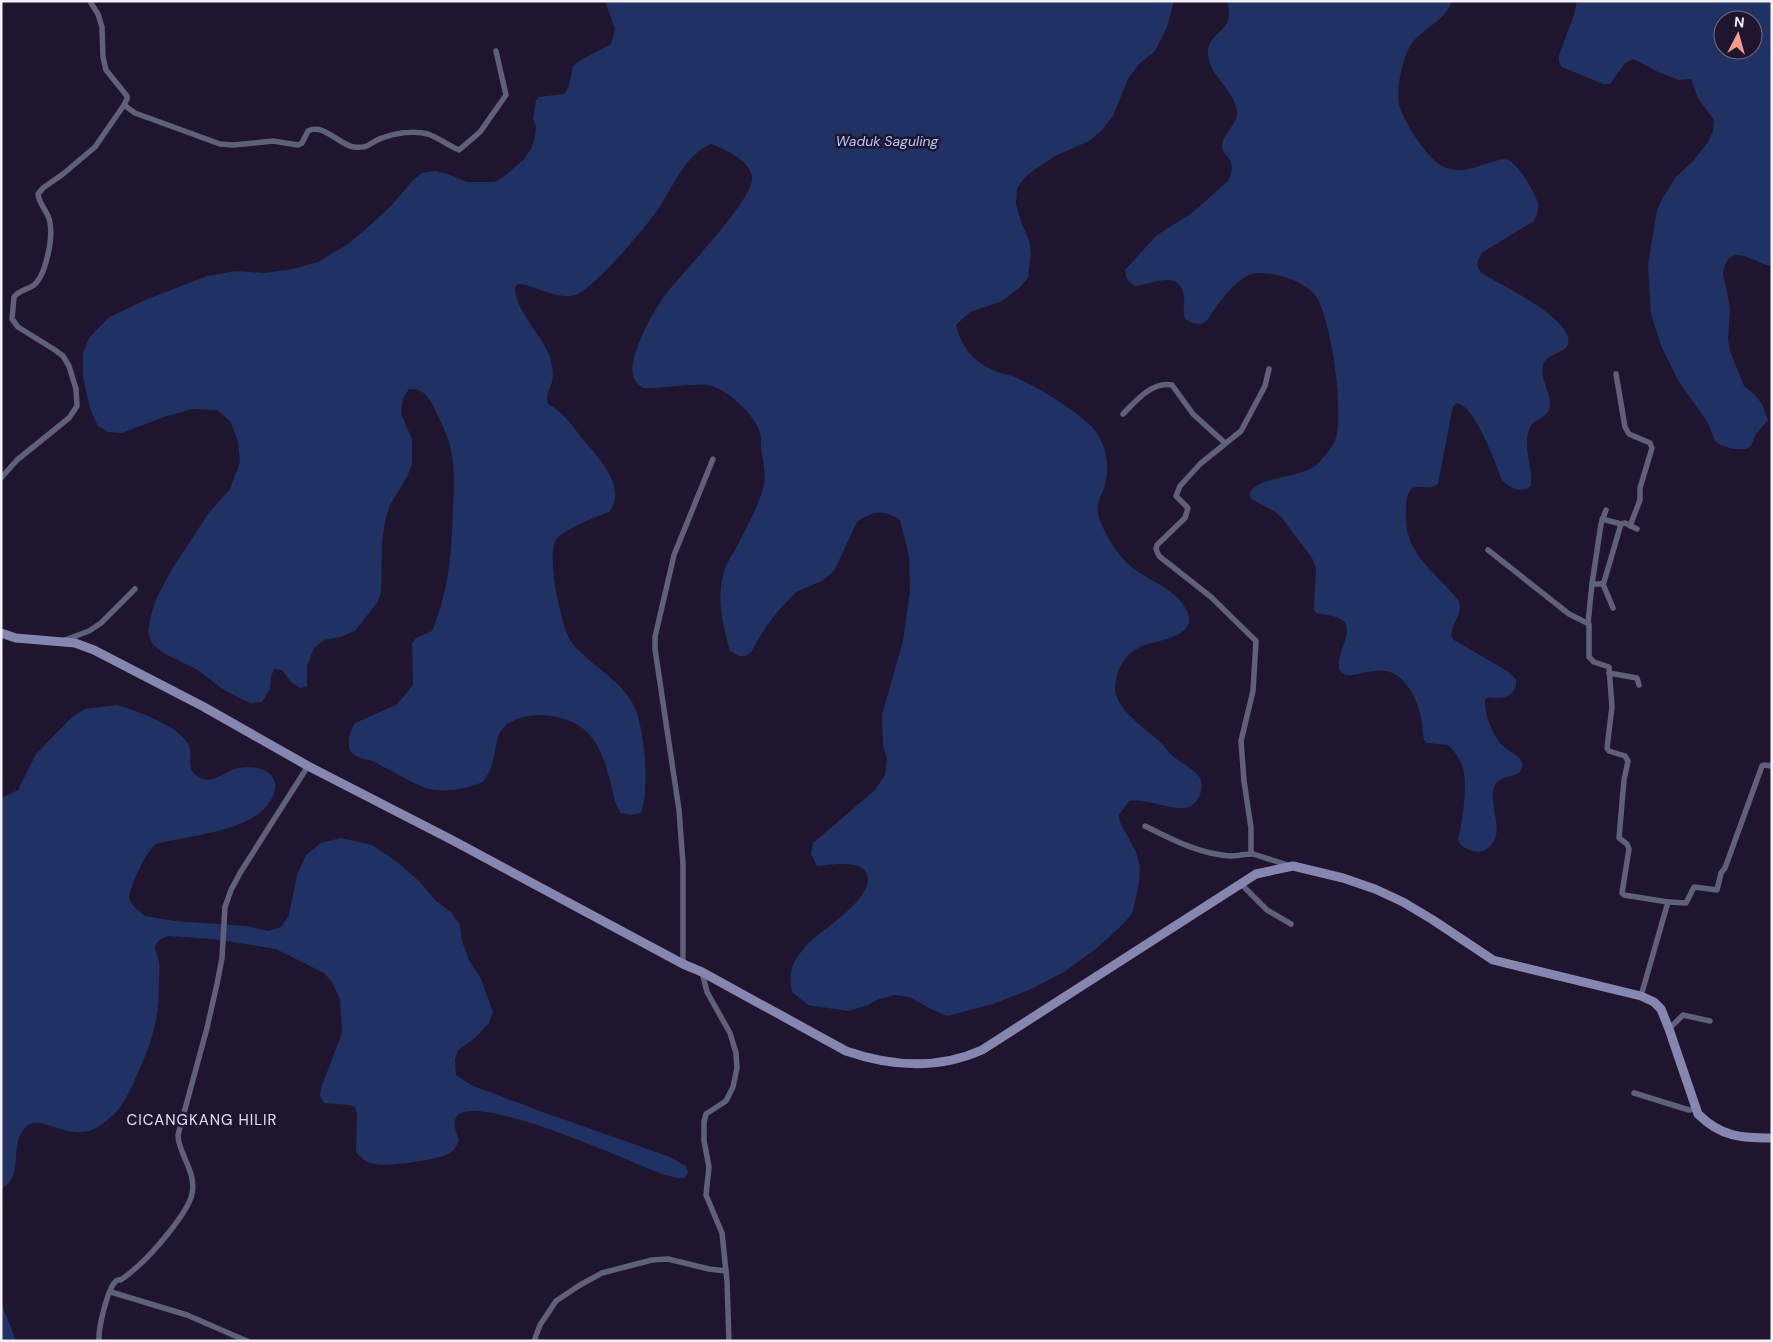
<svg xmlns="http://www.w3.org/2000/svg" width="1773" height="1342" viewBox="0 0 1773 1342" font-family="'DM Sans',sans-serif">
  <rect width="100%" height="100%" fill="#1f152e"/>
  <!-- water -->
  <g fill="#1f3263" fill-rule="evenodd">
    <path d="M605 1H1174L1167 27 1155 51 1139 64 1128 79 1113 116 1100 132 1089 141 1055 156 1030 173 1022 181 1017 189 1016 204 1021 222 1029 240 1031 253 1028 278 1019 288 1002 301 970 312 956 325C961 346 973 362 993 370 1002 374 1012 375 1021 380 1041 389 1071 408 1088 423 1105 438 1111 464 1105 485 1102 495 1096 502 1098 514 1099 521 1105 531 1108 538 1113 546 1120 556 1126 562 1145 581 1175 586 1187 611 1200 638 1153 640 1140 647 1128 653 1121 662 1117 675 1116 681 1114 688 1116 694 1122 715 1146 728 1161 743 1166 748 1169 753 1174 757 1181 763 1192 768 1198 775 1206 785 1200 802 1189 807 1175 812 1147 798 1129 801L1119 815 1120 822 1136 852 1140 866 1139 884 1132 914 1119 928 1097 948 1064 972 1029 990 993 1004 947 1016 931 1009 909 997 895 995 879 999 868 1005 848 1011 808 1005 792 992C790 977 789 969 798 956 802 951 806 945 811 941 825 928 876 896 867 874 861 859 830 865 817 866L811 854 813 843 875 790 885 775 887 758 883 746 882 715 903 641 910 590 909 556 900 520C885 509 871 511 857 522L834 571 822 581 796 592 779 610 765 628 751 652 746 656H739L730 651C723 626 716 598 724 572 726 564 732 555 736 548 746 529 757 509 763 489 766 478 764 466 762 455 760 448 762 440 760 433 754 414 730 392 712 386 696 382 662 389 644 388 629 381 631 365 636 351 643 331 653 311 666 294 682 273 752 201 752 179 753 162 725 149 711 144 685 155 674 185 659 208 646 227 595 288 575 295 562 300 537 288 523 284H518L515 287C514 309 542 335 549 355 552 362 554 375 552 382 549 391 546 394 548 404 562 411 572 425 581 437 596 455 629 487 609 512 596 517 563 529 556 540 546 555 561 628 572 643 590 665 617 677 632 702 645 724 650 789 641 813L632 815 621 813C613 802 613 790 609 777 599 738 584 718 542 715 529 715 512 718 503 728 496 736 496 751 493 761 491 769 488 775 483 782 469 788 450 792 435 790 420 789 388 768 372 761 365 759 356 758 351 752 346 744 350 730 355 723L396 705 406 694 413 684 412 643 416 638 432 631C449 592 452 549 453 507 454 489 455 468 451 450 449 438 442 425 437 414 431 401 426 388 409 389L403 398 401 414 412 439V464L407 477 390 505 385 521 382 543 381 593 377 603 355 631 340 637 324 640 314 648 307 666V686L300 688 291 682 282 670 274 669 271 677 270 689 262 702 251 703 243 700 221 688 198 670 165 654 152 644 148 632 151 615 157 597 172 569 208 514 230 489 240 462 238 441 230 421 217 410 193 409 167 416 122 433 108 432 98 426 91 411 87 396 83 376V353L89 338 108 318 145 300 207 276 236 271 264 273 293 269 318 262 348 244 367 228 391 206 413 180 422 173 435 171 448 174 467 182H494L505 176 524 159 531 149 535 137 536 126 533 119 536 100 539 97 564 94C571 86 570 76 573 66L579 61 611 44 615 29Z"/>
    <path d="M1228 1H1452C1445 21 1425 27 1413 42 1406 50 1402 67 1400 77 1398 86 1398 95 1399 104 1403 121 1427 158 1442 166 1447 169 1455 170 1461 170 1475 170 1500 156 1508 160 1518 164 1535 192 1538 203 1539 210 1537 215 1534 221L1483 252C1476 261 1475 267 1483 274 1501 285 1575 320 1568 344 1564 355 1545 353 1543 366 1540 380 1551 392 1550 406 1549 418 1534 418 1530 428 1522 446 1533 466 1531 485 1522 495 1510 488 1502 480 1495 462 1475 406 1457 403L1453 406 1438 484C1431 490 1421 485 1412 488 1406 495 1406 502 1406 510 1403 554 1434 570 1459 601 1463 615 1452 622 1451 635L1454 640 1507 671 1516 679C1518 696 1503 700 1489 697L1485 699C1484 713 1492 734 1501 744 1506 750 1515 753 1520 759 1524 763 1522 769 1519 773 1512 777 1499 777 1495 785 1486 805 1508 832 1488 848 1482 853 1477 852 1470 850 1464 848 1461 846 1458 840 1462 820 1469 784 1462 765 1459 757 1454 751 1448 745L1427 743 1424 740C1422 733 1423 725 1421 718 1419 706 1413 692 1405 683 1382 654 1349 687 1340 670 1333 656 1357 630 1342 620 1335 615 1324 615 1316 613L1314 610 1316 568 1312 558 1282 518 1274 511 1251 499 1250 493C1257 477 1299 478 1315 466 1321 461 1330 450 1334 443 1346 418 1331 316 1315 295 1303 280 1270 270 1252 274 1237 279 1225 295 1216 307 1211 314 1209 320 1202 324L1192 323 1185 319C1182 311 1185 304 1184 296 1179 268 1152 285 1135 286 1128 282 1126 279 1125 270L1157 235 1192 213 1228 181C1239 157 1223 159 1222 146 1222 134 1239 123 1237 111 1234 90 1211 77 1208 56 1206 35 1227 32 1229 17 1230 12 1228 6 1228 1Z"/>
    <path d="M1577 1H1772V266C1757 266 1729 237 1723 273L1730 308 1728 339 1730 351 1744 386 1754 394 1762 404 1768 420 1756 434 1751 446 1746 449H1733L1720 445 1715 441 1708 423 1678 380 1662 348 1651 314 1648 265 1657 210 1662 199 1676 177 1693 161 1708 142 1713 131 1714 120 1698 98 1691 79 1679 80 1658 72 1634 59 1625 63 1610 84H1603L1562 67 1559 62V55L1574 15ZM1723 20H1753V50H1723Z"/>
    <path d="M116 705C136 710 179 726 188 744 194 754 185 769 197 776 211 786 222 773 235 769 249 765 270 767 275 782 276 789 274 794 271 800 253 832 189 835 156 844 144 855 132 882 129 898L134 907 145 916 175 921 247 926 268 931 281 927 289 915 297 875 306 855 321 843 341 838 372 845 397 862 419 881 436 901 451 912 460 925 462 941 469 960 481 979 493 1012 489 1023 475 1038 458 1050 455 1059 456 1075 471 1085 540 1111 670 1157 686 1166 688 1173 684 1178H677L662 1174C631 1162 482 1094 458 1115 451 1122 457 1133 459 1141 456 1147 453 1152 446 1155 435 1160 388 1167 375 1164 367 1163 361 1158 356 1152L357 1115 355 1107C345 1103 335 1105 324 1103L320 1096 321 1088 342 1033 340 999 332 982 324 973 276 949 213 939 168 936 159 940C158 942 156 944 155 947 155 951 158 957 159 961 160 968 159 974 159 980 159 997 158 1017 153 1033 149 1050 129 1096 119 1109 115 1114 109 1118 105 1122 74 1149 42 1112 27 1126 7 1143 26 1177 1 1189V798L18 790 36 754 72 717 85 709Z"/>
    <polygon points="1,1302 16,1341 1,1341"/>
  </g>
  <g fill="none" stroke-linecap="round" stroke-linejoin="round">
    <!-- minor -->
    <g stroke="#5f6079" stroke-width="5.5">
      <polyline points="91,3 98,14 102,27 103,57 106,70 127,96 127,99 124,105"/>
      <polyline points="1269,369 1265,386 1241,431 1200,464 1180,486 1176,496 1188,508 1185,518 1157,545 1156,549 1159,556 1211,597 1256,641 1253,691 1241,741 1244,781 1251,828 1251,852 1253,854 1291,866"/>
      <polyline points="1616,374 1625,427 1629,434 1650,443 1652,448 1640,488 1640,500 1630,526"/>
      <path d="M1123 414C1136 401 1152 381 1172 385L1193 414 1225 443"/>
      <path d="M1 478 17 460 69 418 77 406 76 389 69 366 63 356 55 350 18 327 12 319 14 297C19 290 27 290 34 285 46 275 53 238 50 223 49 212 39 205 38 194L43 188 63 174 95 147 124 105 135 113 220 144 234 145 273 141 298 145 302 143 308 131C324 123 339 145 354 147 370 149 369 142 382 138 395 133 415 130 428 134 439 138 449 146 459 150L480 132 506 95 496 51"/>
      <polyline points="1602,519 1621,524"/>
      <polyline points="1488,550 1569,614 1589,624 1589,657 1594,662 1609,667 1612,707 1607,748 1609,751 1625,756 1628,761 1624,780 1619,838 1627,844 1629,849 1622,893 1624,895 1668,902 1641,996"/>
      <polyline points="1592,584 1601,524 1606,510"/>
      <polyline points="1603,584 1613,608"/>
      <polyline points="1588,623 1592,584 1601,584 1604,582 1621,524 1625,523 1637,529"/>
      <polyline points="65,640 89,631 101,623 135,589"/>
      <polyline points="1609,673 1637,678 1639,685"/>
      <path d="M1145 826C1171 839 1199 854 1230 856 1237 856 1245 854 1253 854"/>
      <polyline points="1240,883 1267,910 1291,924"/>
      <polyline points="1668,902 1686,903 1694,887 1717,890 1721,873 1725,868 1762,766 1764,765 1771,766 1772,764"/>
      <polyline points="683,964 683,864 679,810 655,649 655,637 674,555 713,459"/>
      <polyline points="702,972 707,992 730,1033 736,1053 737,1068 733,1087 726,1101 706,1114 704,1122 704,1141 709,1167 706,1195 722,1233 727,1281 729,1341"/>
      <polyline points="1669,1029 1683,1015 1710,1021"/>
      <polyline points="1634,1093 1689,1110 1695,1109"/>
      <polyline points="111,1292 187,1315 247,1341"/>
      <path d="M99 1341C98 1329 107 1291 115 1282 118 1279 118 1281 122 1279 127 1276 132 1271 137 1267 152 1254 188 1213 192 1194 197 1172 178 1153 178 1135L207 1028 217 984 222 958 225 907 231 890 240 873 308 766"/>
      <polyline points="534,1341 540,1325 556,1301 580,1285 602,1273 652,1260 668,1259 709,1269 726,1271"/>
    </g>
    <!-- secondary -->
    <path stroke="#8687b0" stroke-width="9" d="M1 633 16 638 75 643 94 650 204 707 308 766 452 840 683 964 702 972 846 1051C892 1067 937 1070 982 1050L1256 874 1293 866 1343 878 1375 889 1403 902 1433 920 1493 960 1641 996 1654 1002 1661 1009 1669 1029 1698 1114C1721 1137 1741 1138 1772 1138"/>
  </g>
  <g text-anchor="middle" stroke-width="5" stroke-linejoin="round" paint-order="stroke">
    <!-- water labels -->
    <g font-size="14" font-style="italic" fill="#b3c9f9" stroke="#1f152e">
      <text x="887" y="146">Waduk Saguling</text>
    </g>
    <!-- quarter labels -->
    <g font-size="15" letter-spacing="1" fill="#e7dbfd" stroke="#1f152e">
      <text x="202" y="1125">CICANGKANG HILIR</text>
    </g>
  </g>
  <!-- border -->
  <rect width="1773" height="1342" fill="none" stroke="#f5f0fe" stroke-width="5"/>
  <!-- north arrow -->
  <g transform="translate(1738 35) rotate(6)"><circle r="24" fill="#1f152e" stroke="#756d81"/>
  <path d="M0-4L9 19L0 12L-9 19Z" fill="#f49d8c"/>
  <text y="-8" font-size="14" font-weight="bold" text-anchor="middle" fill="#f5f0fe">N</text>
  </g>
</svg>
